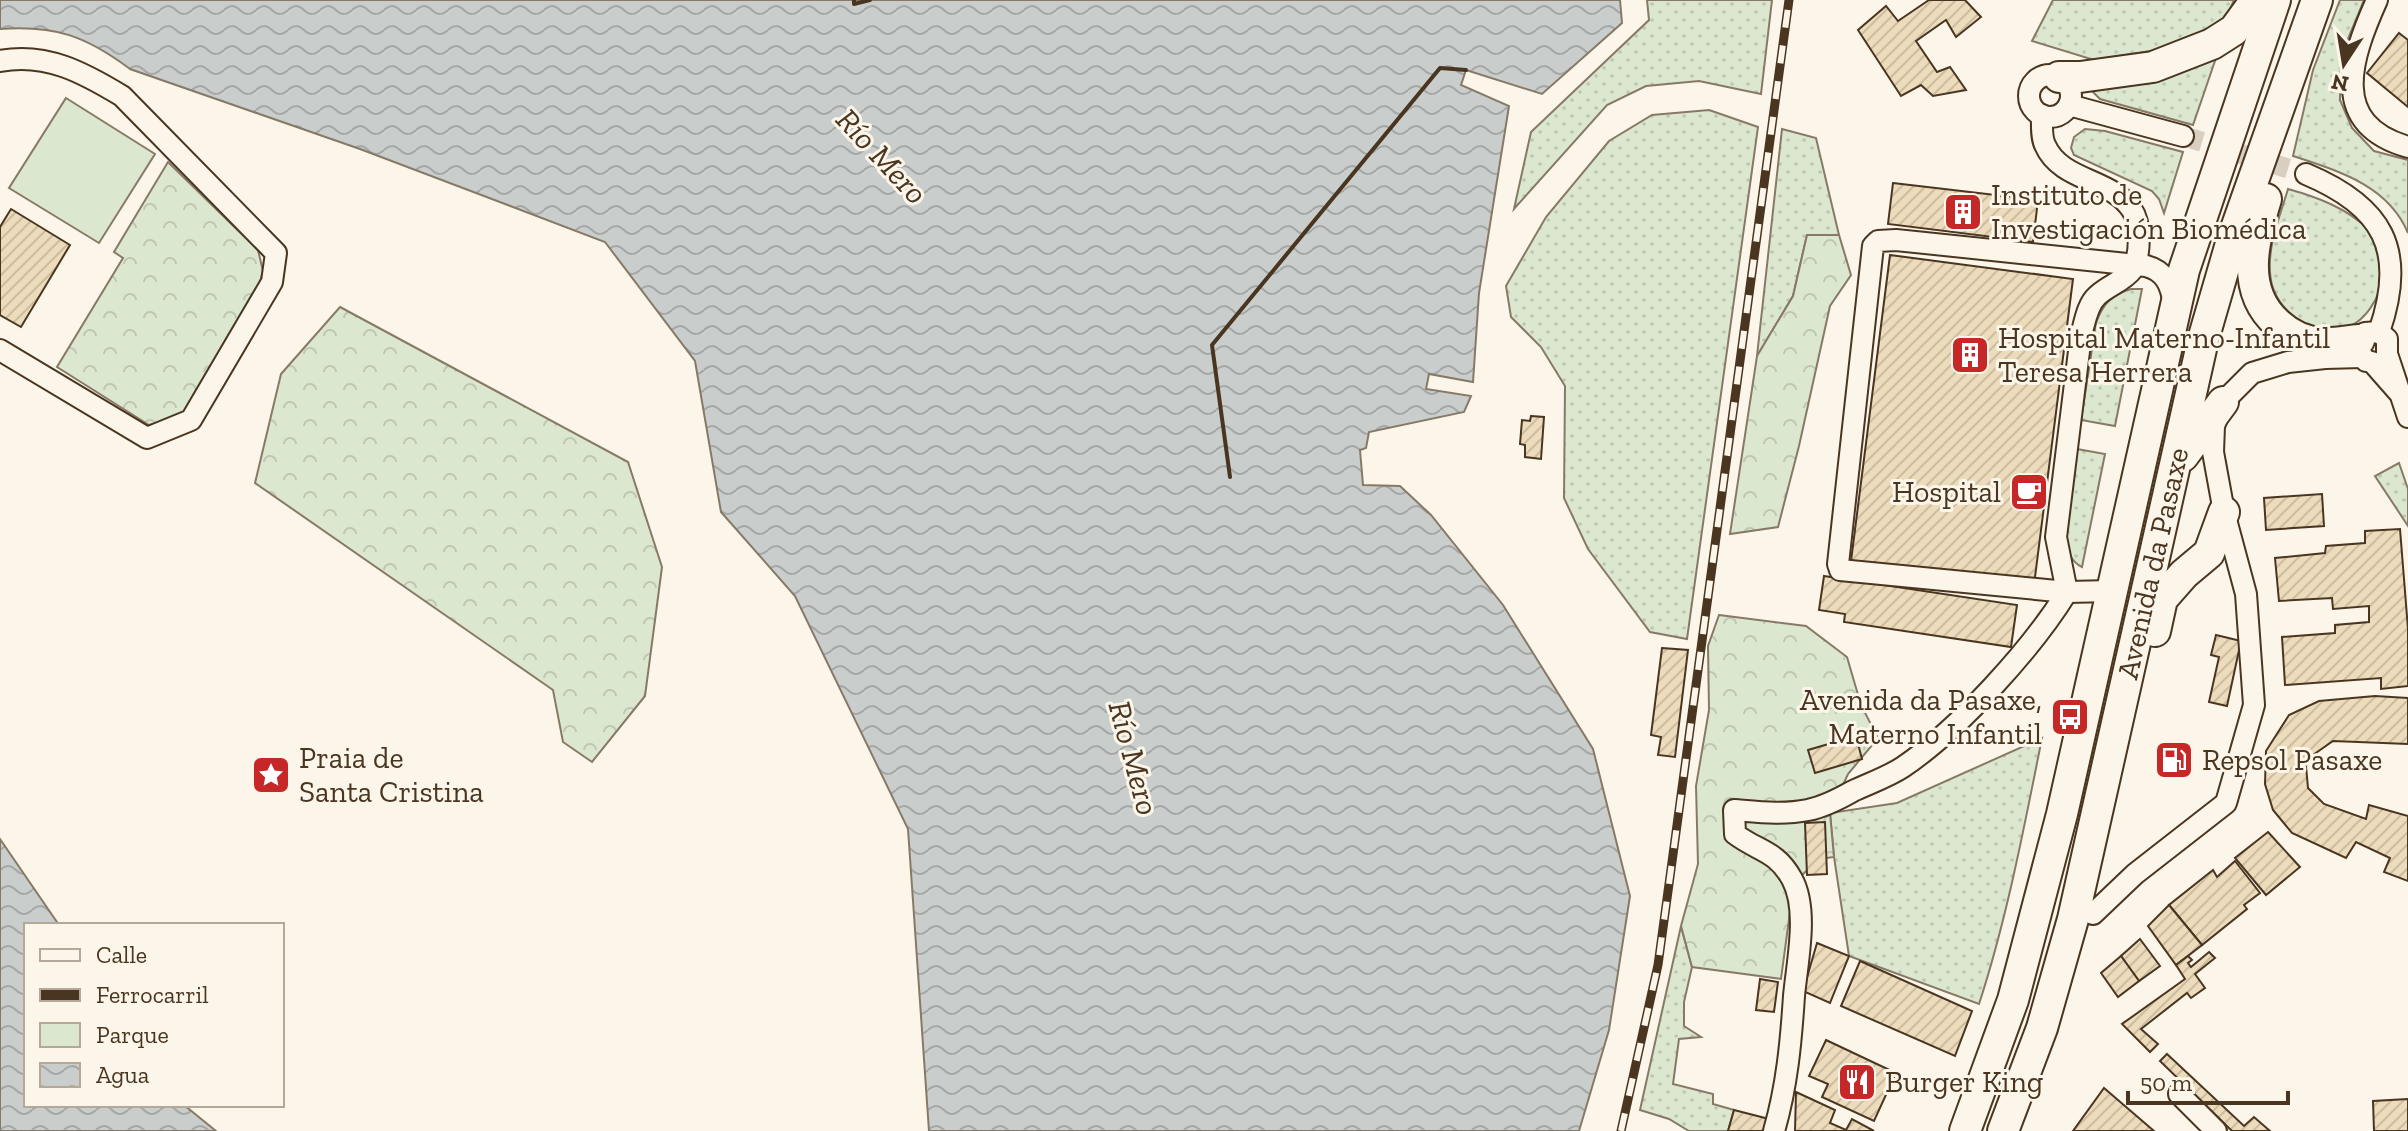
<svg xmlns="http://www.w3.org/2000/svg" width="2408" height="1131" viewBox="0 0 2408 1131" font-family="'Zilla Slab',serif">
  <defs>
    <pattern id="green-dots" width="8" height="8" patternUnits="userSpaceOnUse" patternTransform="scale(2)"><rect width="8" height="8" fill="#dce7d0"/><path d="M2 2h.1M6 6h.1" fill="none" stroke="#bec7b2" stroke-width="1.8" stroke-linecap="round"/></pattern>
    <pattern id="forest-crowns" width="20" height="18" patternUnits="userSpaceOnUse" patternTransform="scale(2)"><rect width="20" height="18" fill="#dce7d0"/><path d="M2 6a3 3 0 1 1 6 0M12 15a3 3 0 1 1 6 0" fill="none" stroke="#bec7b2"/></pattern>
    <pattern id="water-waves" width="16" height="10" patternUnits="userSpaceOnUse" patternTransform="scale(2)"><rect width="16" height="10" fill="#c9cecd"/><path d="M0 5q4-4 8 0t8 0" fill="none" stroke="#a5a8a6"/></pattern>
    <pattern id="building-hatch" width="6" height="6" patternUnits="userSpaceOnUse" patternTransform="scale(2)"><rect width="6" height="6" fill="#ecdcbc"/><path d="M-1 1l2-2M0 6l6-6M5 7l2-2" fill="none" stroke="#ccbda1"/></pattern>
  </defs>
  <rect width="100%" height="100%" fill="#fbf6e9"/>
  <!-- green -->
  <g fill="url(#green-dots)" stroke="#887966" stroke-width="2">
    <polygon points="1647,0 1772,0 1761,94 1699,81 1646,86 1607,105 1514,209 1531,132 1649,20"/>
    <polygon points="2053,0 2234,0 2224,23 2176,47 2094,60 2032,41"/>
    <path d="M2340 0H2364L2341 56 2340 100 2352 128 2374 151 2408 160V233C2388 185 2338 171 2293 156L2313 70Z"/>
    <polygon points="2216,58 2193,125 2100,99 2088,87"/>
    <polygon points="1709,110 1758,127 1687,639 1650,632 1588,549 1564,498 1565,386 1541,347 1511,317 1506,286 1546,217 1609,141 1652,115"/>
    <polygon points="1782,129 1816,138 1839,235 1807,235 1793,296 1757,356"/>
    <polygon points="2085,129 2105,131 2183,152 2164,213 2159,199 2152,191 2074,155 2071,148 2074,137"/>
    <path d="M2288 189C2317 197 2347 208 2369 230 2408 275 2358 364 2296 318 2280 306 2271 291 2270 272 2268 244 2280 216 2288 189Z"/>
    <path d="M2131 289H2142L2115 426 2081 420 2096 323C2103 304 2111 295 2131 289Z"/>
    <path d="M2077 449 2105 454 2082 567C2069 561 2066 547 2065 535Z"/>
    <polygon points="2399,463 2408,489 2408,526 2375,476"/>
    <path d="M2042 738C2024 828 2007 918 1979 1004L1849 956 1834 857 1830 813 1897 803Z"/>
    <polygon points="1681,926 1692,967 1684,1002 1684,1026 1701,1037 1679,1039 1673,1084 1713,1094 1713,1104 1734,1110 1728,1131 1689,1131 1669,1119 1640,1110"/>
  </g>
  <!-- forest -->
  <g fill="url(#forest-crowns)" stroke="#887966" stroke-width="2">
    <polygon points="168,162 258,250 263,271 257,293 180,418 149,425 57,367 123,258 114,252"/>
    <polygon points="1807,235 1839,235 1851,275 1830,306 1799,446 1778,527 1730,534 1757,356 1793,296"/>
    <polygon points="340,307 628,462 662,567 645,696 592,762 563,742 553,690 255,483 281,374"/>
    <polygon points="1719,615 1806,626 1847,657 1861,705 1878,738 1848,774 1830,813 1834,857 1820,859 1794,882 1781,979 1692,967 1681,926 1698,864 1696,786 1709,710 1708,646"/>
  </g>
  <!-- pitch -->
  <polygon fill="#dce7d0" stroke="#887966" stroke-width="2" points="66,98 155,154 99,243 9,188"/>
  <!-- water -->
  <g fill="url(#water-waves)" stroke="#887966" stroke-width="2">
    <path d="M0 0H1620L1622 23 1542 94 1466 70 1461 85 1509 106 1479 293 1473 382 1429 374 1426 389 1471 396 1464 412 1369 432 1366 448 1360 450 1363 485 1400 486 1431 515 1503 605 1593 749 1630 896 1609 1030 1579 1131H929L908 829 795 596 721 512 695 361 605 242 360 149 130 69C86 36 55 25 0 29Z"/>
    <polygon points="0,839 59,925 26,925 26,1105 184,1105 216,1131 0,1131"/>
  </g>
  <!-- building -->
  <g fill="url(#building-hatch)" stroke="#4a3520" stroke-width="2">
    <polygon points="1929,0 1965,0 1981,17 1956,37 1946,20 1916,41 1937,72 1950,67 1966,90 1933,96 1921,85 1901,96 1858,30 1886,6 1898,21"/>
    <polygon points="2399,33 2408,40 2408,107 2367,73"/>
    <polygon points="1893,183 2038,200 2033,242 1888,224"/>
    <polygon points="11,209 70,245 21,327 0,315 0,227"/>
    <polygon points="1890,255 2073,279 2034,585 1851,561"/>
    <polygon points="1531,416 1544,417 1541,459 1525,457 1525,445 1520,444 1522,420 1530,421"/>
    <polygon points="2322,494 2324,526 2266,530 2264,498"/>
    <polygon points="2400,529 2408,629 2408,686 2381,689 2381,678 2285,685 2282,637 2335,633 2335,625 2369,622 2369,606 2333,609 2332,598 2279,601 2275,558 2325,553 2326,546 2365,543 2365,531"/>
    <polygon points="1824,576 2017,605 2011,647 1844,622 1845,614 1819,610"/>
    <polygon points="2216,635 2241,641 2227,706 2209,702 2219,657 2211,655"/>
    <polygon points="1662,648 1688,650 1675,757 1658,755 1661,737 1651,735"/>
    <polygon points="2375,696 2408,698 2408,744 2333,741 2313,755 2306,766 2308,788 2324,804 2366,819 2369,805 2408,816 2408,881 2384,872 2390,858 2356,842 2346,858 2292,833 2273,810 2265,784 2266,751 2289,715 2319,701"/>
    <polygon points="1856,736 1862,759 1815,773 1808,750"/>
    <polygon points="1825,822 1827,874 1807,875 1805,823"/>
    <polygon points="2268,832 2300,867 2266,895 2235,858"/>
    <polygon points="2235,861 2260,893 2244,905 2247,909 2202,945 2169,905 2213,870 2217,877"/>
    <polygon points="2169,905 2202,945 2176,965 2148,926"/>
    <polygon points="2140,939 2160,966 2139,981 2121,956"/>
    <polygon points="1817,943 1849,956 1830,1003 1803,991"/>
    <polygon points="2209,952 2215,958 2195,974 2205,988 2191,998 2187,993 2141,1029 2158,1044 2150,1052 2122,1024 2185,979 2176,965 2188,956 2192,960 2188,963 2191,967"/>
    <polygon points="2121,956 2139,981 2118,997 2101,973"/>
    <polygon points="1860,961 1972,1011 1955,1056 1841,1006"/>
    <polygon points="1760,979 1778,982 1774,1012 1756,1010"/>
    <polygon points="1826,1040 1896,1073 1874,1121 1822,1097 1828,1084 1809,1076"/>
    <polygon points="2167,1054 2244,1126 2254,1117 2270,1131 2232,1131 2160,1061"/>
    <polygon points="2104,1088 2154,1131 2073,1131"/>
    <polygon points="1796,1092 1835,1110 1830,1123 1846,1130 1852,1119 1874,1131 1795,1131"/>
    <polygon points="2408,1099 2408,1131 2374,1131 2373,1101"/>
    <polygon points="1734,1110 1769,1119 1765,1131 1728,1131"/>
  </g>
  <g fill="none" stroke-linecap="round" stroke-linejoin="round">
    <!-- street-tunnel -->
    <polyline stroke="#d8cfc1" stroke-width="20" stroke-dasharray="20 10" stroke-linecap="butt" points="2183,136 2306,174"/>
    <!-- street casing -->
    <g stroke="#4a3520" stroke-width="24">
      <g id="street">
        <path d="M2377 0C2351 58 2328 124 2408 147"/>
        <path d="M0 61C46 52 84 73 122 96L276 253 272 282 191 420 147 438 0 350"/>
        <circle cx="2050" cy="96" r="21"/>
        <polyline points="2069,105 2183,136"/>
        <path d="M2306 174C2382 206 2408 249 2379 332"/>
        <polyline points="2401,395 2372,362 2366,361 2359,352 2359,340 2365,333 2379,332 2387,339 2387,354 2408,417"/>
        <path d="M2112 591 2067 592 1840 570 1838 564 1873 246 1878 241 1896 240 2146 266C2166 271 2171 286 2174 304"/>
        <polyline points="2093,914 2135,874 2226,803 2254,705 2246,594 2224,512 2213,452 2214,426 2223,402 2252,373 2288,362 2325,358 2362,357"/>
        <polyline points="2179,1094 2216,1131"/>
        <path d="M1774 1131C1787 1086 1791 1042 1794 996 1797 962 1809 910 1792 879 1776 850 1759 852 1735 834L1734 810C1759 812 1783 815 1808 810 1823 807 1839 799 1853 791 1870 783 1888 777 1903 767 1959 729 2031 650 2067 592L2056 537 2081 335C2085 322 2087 305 2097 296 2107 286 2124 281 2132 270 2141 256 2141 223 2132 210 2112 178 2061 182 2045 145 2041 137 2042 124 2042 115"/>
      </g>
    </g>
    <!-- primary casing -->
    <g stroke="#4a3520" stroke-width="34">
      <g id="primary">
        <polyline points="2059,77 2080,77 2153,67 2212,44 2234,30 2256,0"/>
        <path d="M2266 199C2253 241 2240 291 2278 324 2291 336 2305 342 2322 343 2334 344 2347 341 2359 340"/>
        <polyline points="2183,456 2223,402"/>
        <polyline points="2155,631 2162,599 2184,574 2209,553 2224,512"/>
        <polyline points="1965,1131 2013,1000 2062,814 2184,270 2275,0"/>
        <path id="s1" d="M2003 1131 2042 1028 2073 919 2203 340 2232 240 2317 0"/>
      </g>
    </g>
    <!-- street -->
    <use href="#street" stroke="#fbf6e9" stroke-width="20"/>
    <!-- primary -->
    <use href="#primary" stroke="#fbf6e9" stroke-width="30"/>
    <!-- rail casing -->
    <g stroke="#4a3520" stroke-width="9">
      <polyline id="rail" points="1621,1131 1658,965 1789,0"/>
    </g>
    <!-- rail -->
    <use href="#rail" stroke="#fbf6e9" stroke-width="6" stroke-dasharray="18" stroke-linecap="butt"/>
    <!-- wall -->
    <g stroke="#4a3520" stroke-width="4">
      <polyline points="854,0 854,4 870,0"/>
      <polyline points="1230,477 1212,345 1440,68 1466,70"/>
    </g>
  </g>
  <!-- icons -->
  <defs>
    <g id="building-square" transform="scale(2)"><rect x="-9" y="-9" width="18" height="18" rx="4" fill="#c62828" stroke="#fbf6e9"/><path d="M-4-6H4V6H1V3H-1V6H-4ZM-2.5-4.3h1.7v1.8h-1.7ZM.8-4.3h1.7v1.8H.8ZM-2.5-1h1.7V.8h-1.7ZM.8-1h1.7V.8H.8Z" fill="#fff"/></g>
    <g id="cafe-square" transform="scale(2)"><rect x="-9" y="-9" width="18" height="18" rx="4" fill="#c62828" stroke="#fbf6e9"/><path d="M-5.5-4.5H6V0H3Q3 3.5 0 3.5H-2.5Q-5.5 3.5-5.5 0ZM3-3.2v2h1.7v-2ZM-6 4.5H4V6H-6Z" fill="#fff"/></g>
    <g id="bus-square" transform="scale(2)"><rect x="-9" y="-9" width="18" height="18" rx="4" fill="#c62828" stroke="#fbf6e9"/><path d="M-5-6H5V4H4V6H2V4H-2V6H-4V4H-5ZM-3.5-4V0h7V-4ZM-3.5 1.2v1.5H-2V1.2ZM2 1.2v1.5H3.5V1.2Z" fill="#fff"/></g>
    <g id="fuel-square" transform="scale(2)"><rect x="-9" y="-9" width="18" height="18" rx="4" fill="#c62828" stroke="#fbf6e9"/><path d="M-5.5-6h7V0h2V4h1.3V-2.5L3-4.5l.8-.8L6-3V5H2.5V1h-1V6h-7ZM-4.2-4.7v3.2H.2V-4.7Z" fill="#fff"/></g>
    <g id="sight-square" transform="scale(2)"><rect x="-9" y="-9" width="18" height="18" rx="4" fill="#c62828" stroke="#fbf6e9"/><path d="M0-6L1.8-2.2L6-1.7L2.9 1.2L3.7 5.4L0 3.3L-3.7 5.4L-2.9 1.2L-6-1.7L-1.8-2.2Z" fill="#fff"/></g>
    <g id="restaurant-square" transform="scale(2)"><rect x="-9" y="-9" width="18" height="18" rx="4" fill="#c62828" stroke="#fbf6e9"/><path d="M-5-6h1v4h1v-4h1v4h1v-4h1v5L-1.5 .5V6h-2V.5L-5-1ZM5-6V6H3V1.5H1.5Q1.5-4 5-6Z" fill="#fff"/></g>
  </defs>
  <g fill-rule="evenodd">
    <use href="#building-square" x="1963" y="212"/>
    <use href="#building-square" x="1970" y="355"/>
    <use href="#cafe-square" x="2029" y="492"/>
    <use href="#bus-square" x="2070" y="717"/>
    <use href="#fuel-square" x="2174" y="760"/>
    <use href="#sight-square" x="271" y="775"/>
    <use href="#restaurant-square" x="1857" y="1082"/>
  </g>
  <g text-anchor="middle" stroke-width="6" stroke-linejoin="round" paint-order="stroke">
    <!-- poi labels -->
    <g font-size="30" fill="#4a3520" stroke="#fbf6e9" text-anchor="start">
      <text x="1991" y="205">Instituto de<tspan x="1991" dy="34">Investigación Biomédica</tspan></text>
      <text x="1998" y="348">Hospital Materno-Infantil<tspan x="1998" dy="34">Teresa Herrera</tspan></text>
      <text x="2001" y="502" text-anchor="end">Hospital</text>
      <text x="2042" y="710" text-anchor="end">Avenida da Pasaxe,<tspan x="2042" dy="34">Materno Infantil</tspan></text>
      <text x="299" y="768">Praia de<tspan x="299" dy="34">Santa Cristina</tspan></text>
      <text x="2202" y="770">Repsol Pasaxe</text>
      <text x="1885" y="1092">Burger King</text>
    </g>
    <!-- street labels -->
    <g font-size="30" fill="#4a3520" stroke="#fbf6e9">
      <text dy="10" stroke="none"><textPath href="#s1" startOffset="588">Avenida da Pasaxe</textPath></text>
    </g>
    <!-- water labels -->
    <g font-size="32" font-style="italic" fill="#4a3520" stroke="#fbf6e9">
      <text transform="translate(882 156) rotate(47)" y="11">Río Mero</text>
      <text transform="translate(1134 758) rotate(75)" y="11">Río Mero</text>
    </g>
  </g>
  <!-- legend -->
  <rect x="24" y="923" width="260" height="184" fill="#fbf6e9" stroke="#b4a999" stroke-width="2"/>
  <rect x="40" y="949" width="40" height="12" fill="#fbf6e9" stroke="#b4a999" stroke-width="2"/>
  <text x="96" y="963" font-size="24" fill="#4a3520">Calle</text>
  <rect x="40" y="989" width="40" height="12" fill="#4a3520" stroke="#b4a999" stroke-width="2"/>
  <text x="96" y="1003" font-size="24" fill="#4a3520">Ferrocarril</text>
  <rect x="40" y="1023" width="40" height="24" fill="#dce7d0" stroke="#b4a999" stroke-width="2"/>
  <text x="96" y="1043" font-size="24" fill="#4a3520">Parque</text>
  <rect x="40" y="1063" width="40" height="24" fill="url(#water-waves)" stroke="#b4a999" stroke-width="2"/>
  <text x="96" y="1083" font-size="24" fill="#4a3520">Agua</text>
  <!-- north arrow -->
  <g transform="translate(2344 64) rotate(192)" stroke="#fbf6e9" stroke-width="6" paint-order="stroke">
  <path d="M0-6L14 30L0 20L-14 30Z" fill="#4a3520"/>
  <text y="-12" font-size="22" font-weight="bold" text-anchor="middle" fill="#4a3520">N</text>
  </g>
  <!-- scale -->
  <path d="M2128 1091v12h160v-12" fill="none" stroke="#4a3520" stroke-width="4"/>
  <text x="2140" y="1091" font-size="24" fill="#4a3520" stroke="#fbf6e9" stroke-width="6" paint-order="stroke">50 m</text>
</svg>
